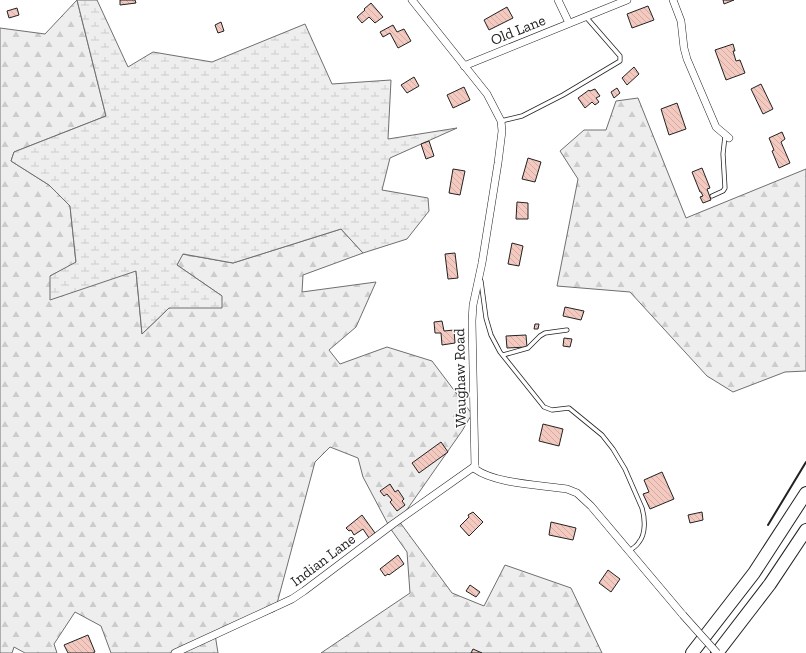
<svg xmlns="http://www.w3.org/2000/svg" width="806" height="653" viewBox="0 0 806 653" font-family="'Zilla Slab',serif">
  <defs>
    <pattern id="forest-firs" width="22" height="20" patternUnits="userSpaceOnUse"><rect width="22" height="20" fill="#eee"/><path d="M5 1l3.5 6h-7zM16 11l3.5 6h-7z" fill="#ccc"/></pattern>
    <pattern id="wetland-marsh" width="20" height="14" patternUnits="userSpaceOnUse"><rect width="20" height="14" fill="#eee"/><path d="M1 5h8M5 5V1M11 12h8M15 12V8" fill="none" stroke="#ccc"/></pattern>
    <pattern id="building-back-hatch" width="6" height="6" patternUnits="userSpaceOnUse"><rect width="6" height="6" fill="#f3c9c0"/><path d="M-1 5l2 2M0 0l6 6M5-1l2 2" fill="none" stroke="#d0aca5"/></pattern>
  </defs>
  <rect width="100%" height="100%" fill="#fff"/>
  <!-- forest -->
  <g fill="url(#forest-firs)" stroke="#6f6f6f">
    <polygon points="77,0 106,116 14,152 11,161 49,185 70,206 76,263 50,276 136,271 142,334 169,308 222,296 177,265 182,254 233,263 341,229 363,253 303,275 302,292 376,282 356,327 329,350 340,364 387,347 432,361 472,414 462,431 399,521 452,593 484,606 505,565 571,588 602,653 321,653 410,593 407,552 390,528 363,477 358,458 330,447 315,462 275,611 215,634 218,653 111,653 101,626 75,612 54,644 57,653 25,653 14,647 12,653 0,653 0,28 45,34"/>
    <polygon points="638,98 686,218 806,169 806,371 785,372 733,392 707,376 630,292 557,286 578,179 560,151 584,130 606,130 616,101"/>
  </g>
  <!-- wetland -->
  <polygon fill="url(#wetland-marsh)" stroke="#6f6f6f" points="77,0 97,0 128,67 153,52 212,62 305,24 332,84 391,80 388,139 457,128 390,158 382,190 428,198 429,211 407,239 363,253 341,229 233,263 183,254 177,265 222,296 222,308 169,308 142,334 136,271 50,300 50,276 76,262 70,206 49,185 11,161 14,152 106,116"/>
  <!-- building -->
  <g fill="url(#building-back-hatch)" stroke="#222">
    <polygon points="120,0 135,0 136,3 120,5"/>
    <polygon points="723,0 734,0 724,4"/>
    <polygon points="371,3 383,17 375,23 369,17 362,23 357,17 365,10 364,9"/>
    <polygon points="648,6 654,20 632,28 627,14"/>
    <polygon points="507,7 513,18 489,30 484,20"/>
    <polygon points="17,8 19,15 9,18 7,11"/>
    <polygon points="221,22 224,31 218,33 215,25"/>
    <polygon points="393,25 397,32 404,29 411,41 398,48 390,33 383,37 380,32"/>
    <polygon points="733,44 735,51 733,51 736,61 740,60 745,73 726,80 715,50"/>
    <polygon points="634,67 639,74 627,85 622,78"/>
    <polygon points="414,77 419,86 407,93 401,85"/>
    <polygon points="761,84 773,109 763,114 751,89"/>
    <polygon points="464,87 470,100 453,108 447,95"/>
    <polygon points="617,88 620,93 614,98 611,92"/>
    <polygon points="595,89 600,96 596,98 599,102 595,105 592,102 585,108 578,98 589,90 590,91"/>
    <polygon points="677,103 686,129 669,135 661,109"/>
    <polygon points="782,132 785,139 781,142 790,163 779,168 772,151 774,150 769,138"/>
    <polygon points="429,141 434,156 426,159 421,144"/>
    <polygon points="528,158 541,162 535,182 522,179"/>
    <polygon points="702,168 710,188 707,189 711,200 703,203 700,197 703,196 701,192 700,192 692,172"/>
    <polygon points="453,169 465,171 460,195 449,193"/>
    <polygon points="517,202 528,203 528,219 516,219"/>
    <polygon points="512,243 523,246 519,266 508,264"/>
    <polygon points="455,253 458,278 448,279 445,254"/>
    <polygon points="565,307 584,311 581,320 563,316"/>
    <polygon points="442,321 444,331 454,330 455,343 442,345 441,333 435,333 434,322"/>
    <polygon points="535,324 539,324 538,329 534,329"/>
    <polygon points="526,335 527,347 507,348 506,336"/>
    <polygon points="564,338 572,339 570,347 563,346"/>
    <polygon points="543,424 563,429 559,446 539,441"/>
    <polygon points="441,442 448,452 419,473 412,463"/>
    <polygon points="662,472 674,499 650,509 643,494 649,492 644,480"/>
    <polygon points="390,484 395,492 398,490 404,499 402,501 405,505 397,511 390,502 392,500 387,494 384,496 380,491"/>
    <polygon points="473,512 483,522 469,536 460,526 469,517 468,515"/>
    <polygon points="702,512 703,520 690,523 688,515"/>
    <polygon points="362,515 375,533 369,538 363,529 354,535 351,530 349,531 346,528"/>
    <polygon points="551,522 576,528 573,540 549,535"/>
    <polygon points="398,555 404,564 389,575 388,574 385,576 380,569"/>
    <polygon points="608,570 620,579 611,592 599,583"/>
    <polygon points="470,585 480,592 476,597 466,591"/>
    <polygon points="88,635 95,652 93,653 68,653 64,645"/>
    <polygon points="473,649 482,653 471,653"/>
  </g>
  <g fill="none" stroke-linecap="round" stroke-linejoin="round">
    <!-- lane casing -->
    <g stroke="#222" stroke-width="5">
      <g id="lane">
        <polyline points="501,121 522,116 563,95 620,61 620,56 586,17"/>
        <polyline points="712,196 723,191 725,188 723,154 725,136"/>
        <path d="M481 281 486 318 491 335 500 352 544 407 552 410 569 408 602 435 613 449 625 469 642 508C645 518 646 534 639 542 637 546 633 548 629 551"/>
        <polyline points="503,355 528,348 540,336 545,333 567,330"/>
      </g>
    </g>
    <!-- street casing -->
    <g stroke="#222" stroke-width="8">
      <g id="street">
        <path d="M412 0 487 94 501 121 502 131 498 163 482 263 473 305 472 321 475 469C496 484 541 485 567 489L577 493 591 506 683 615"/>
        <polyline points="558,0 569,23"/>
        <polyline points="673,0 681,21 684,48 687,59 716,127 729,138"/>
        <polyline points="464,66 627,0"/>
        <polyline points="175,653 292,599 304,591 393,524 475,466"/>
      </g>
    </g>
    <!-- highway casing -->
    <g stroke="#222" stroke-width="14">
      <g id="highway">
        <polyline points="692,653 754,573 806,493"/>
        <polyline points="717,653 770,584 806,530"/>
      </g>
    </g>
    <!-- lane -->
    <use href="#lane" stroke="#fff" stroke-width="3.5"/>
    <!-- street -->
    <use href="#street" stroke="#fff" stroke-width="7"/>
    <!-- highway -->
    <use href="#highway" stroke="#fff" stroke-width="12"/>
    <!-- street-bridge casing -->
    <g stroke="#222" stroke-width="8" stroke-linecap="butt">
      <polyline id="street-bridge" points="683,615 717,653"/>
    </g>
    <!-- street-bridge -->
    <use href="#street-bridge" stroke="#fff" stroke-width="7"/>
    <!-- wall -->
    <polyline stroke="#222" stroke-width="2" points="768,525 806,462"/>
  </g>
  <g text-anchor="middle" stroke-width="3" stroke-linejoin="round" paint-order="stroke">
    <!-- street labels -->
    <g font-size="15" fill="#222" stroke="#fff">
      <text transform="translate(518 30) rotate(-22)" y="5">Old Lane</text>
      <text transform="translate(460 378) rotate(-91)" y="5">Waughaw Road</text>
      <text transform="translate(323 560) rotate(-37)" y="5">Indian Lane</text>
    </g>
  </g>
</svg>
